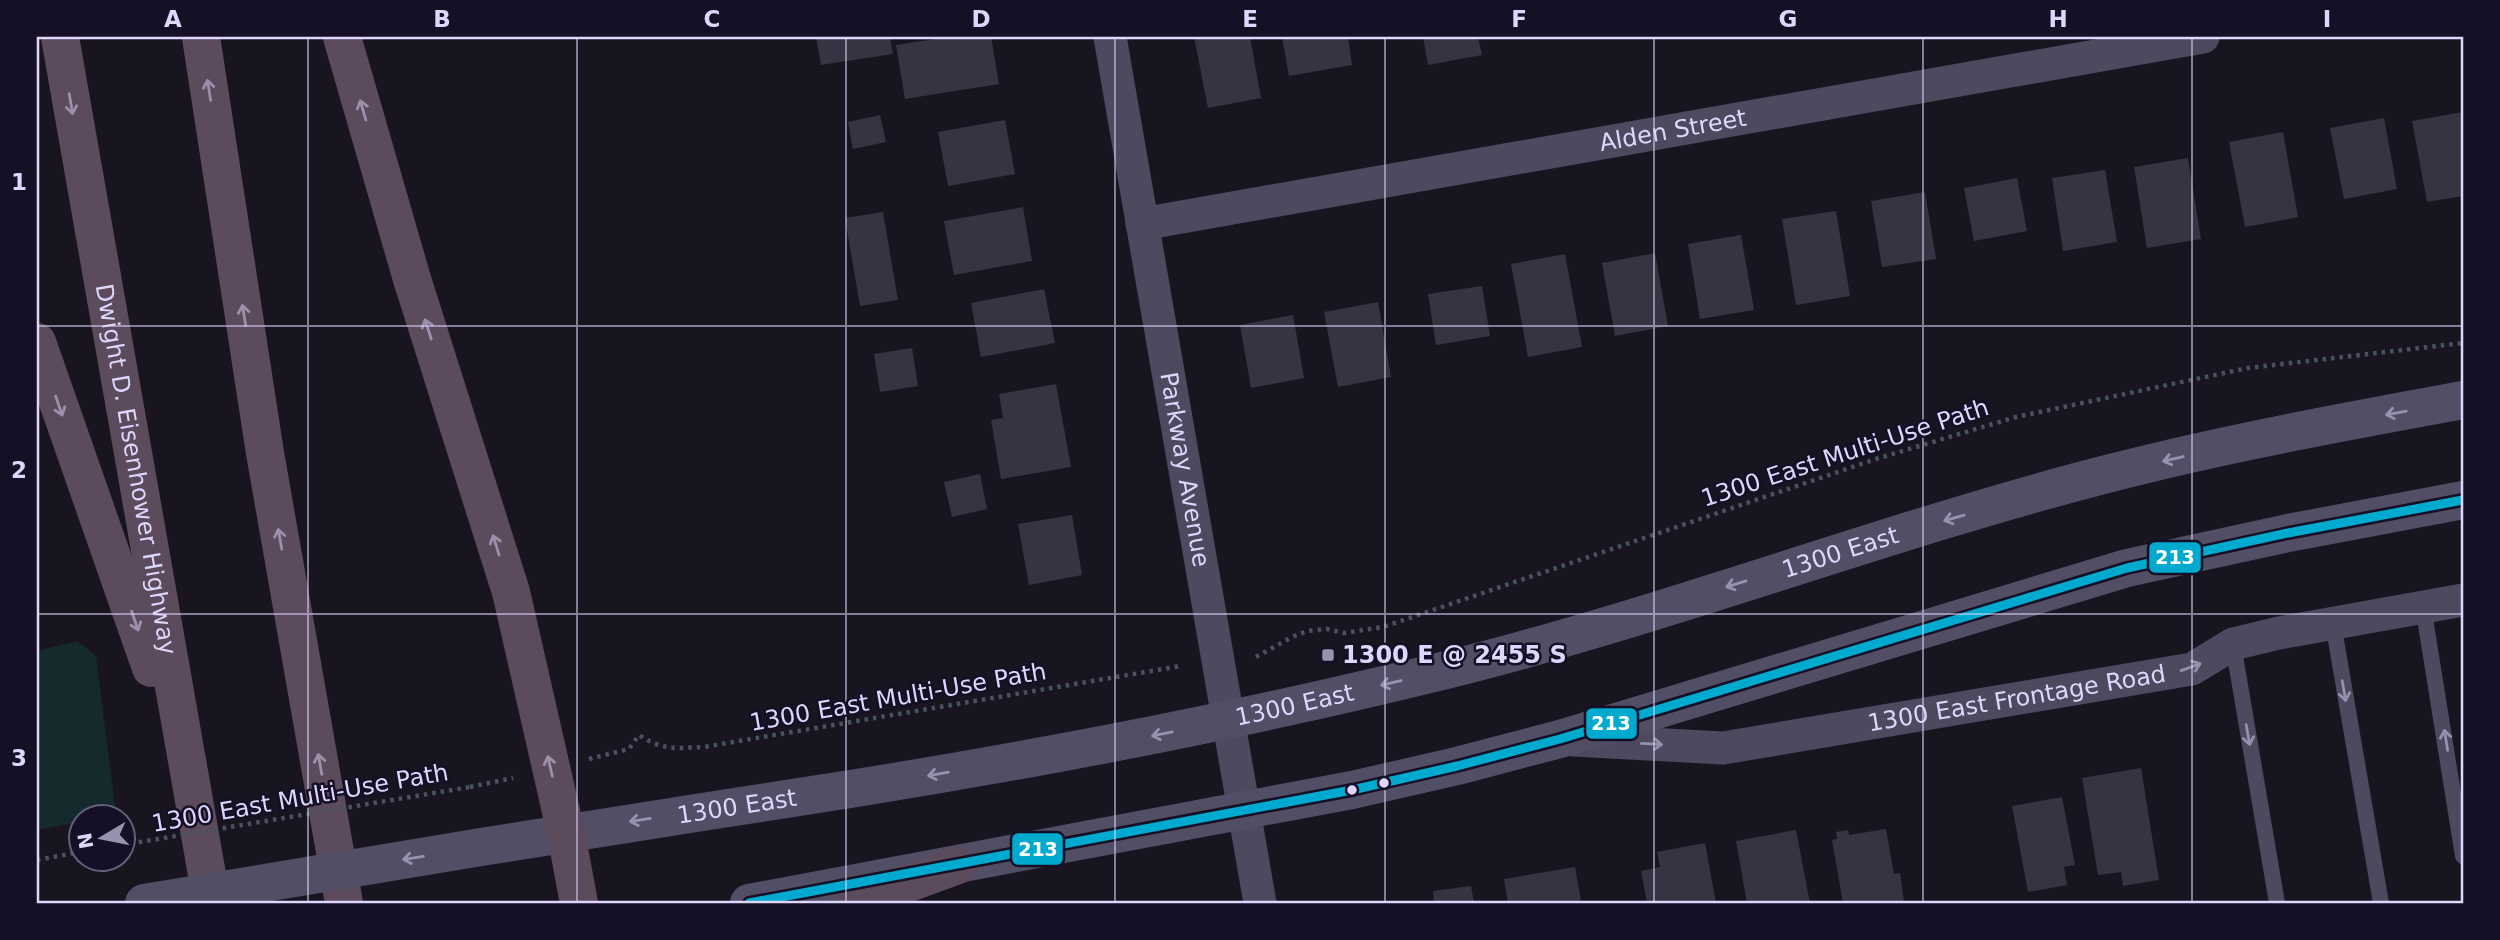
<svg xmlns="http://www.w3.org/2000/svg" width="2500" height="940" viewBox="0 0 2500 940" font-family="'DejaVu Sans',sans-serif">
  <rect width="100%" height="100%" fill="#181520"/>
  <!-- green -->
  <polygon fill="#152a2c" points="77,641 96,656 116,815 80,818 80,822 37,830 37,651"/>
  <!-- building -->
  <g fill="#373342">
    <polygon points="816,37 890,37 893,54 821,65"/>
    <polygon points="948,37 991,37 999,84 905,99 896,45"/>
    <polygon points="1194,37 1250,37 1261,98 1208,108"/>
    <polygon points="1282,37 1348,37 1352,65 1289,76"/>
    <polygon points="1423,37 1478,37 1482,55 1428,65"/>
    <polygon points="2463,112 2463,196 2427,202 2412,121"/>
    <polygon points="880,115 886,142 853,149 848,122"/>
    <polygon points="2384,118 2397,189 2344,199 2330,128"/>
    <polygon points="1005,120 1015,174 948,186 938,132"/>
    <polygon points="2283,132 2298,217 2245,227 2229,142"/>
    <polygon points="2188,158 2201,239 2147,248 2134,167"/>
    <polygon points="2105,170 2117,242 2063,251 2052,178"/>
    <polygon points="2017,178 2027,231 1974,241 1964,188"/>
    <polygon points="1925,192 1936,259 1882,267 1871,201"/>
    <polygon points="1023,207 1032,261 954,275 944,221"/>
    <polygon points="1836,211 1850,296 1796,305 1782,219"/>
    <polygon points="883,212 898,300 860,306 845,218"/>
    <polygon points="1741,235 1754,310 1700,319 1688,244"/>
    <polygon points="1655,253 1668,326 1615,336 1602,263"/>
    <polygon points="1565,254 1582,347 1528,357 1511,264"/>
    <polygon points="1482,286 1490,336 1436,345 1428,294"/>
    <polygon points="1044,289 1055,343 981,357 971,303"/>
    <polygon points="1378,302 1391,377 1338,387 1324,312"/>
    <polygon points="1293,315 1304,378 1251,388 1240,325"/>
    <polygon points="912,348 918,386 880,392 874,354"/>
    <polygon points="1056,384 1071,467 1001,479 991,420 1003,418 999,394"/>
    <polygon points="980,474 987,509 952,517 944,482"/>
    <polygon points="1072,515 1082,575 1029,585 1018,524"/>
    <polygon points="2141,768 2159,880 2123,886 2121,872 2098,875 2082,778"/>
    <polygon points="2062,797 2075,865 2064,867 2067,885 2028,892 2012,806"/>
    <polygon points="1886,829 1894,874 1900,873 1904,901 1899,903 1843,903 1832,840 1837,839 1836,832 1848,830 1849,835"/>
    <polygon points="1796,830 1810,903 1747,903 1736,841"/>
    <polygon points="1705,843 1716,903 1647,903 1641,871 1660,867 1657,852"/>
    <polygon points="1575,867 1581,900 1570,903 1508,903 1504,879"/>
    <polygon points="1471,886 1474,903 1434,903 1433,891"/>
  </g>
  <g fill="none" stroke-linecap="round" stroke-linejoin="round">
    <!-- path -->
    <g stroke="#485260" stroke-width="4.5" stroke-dasharray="3.5 5" stroke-linecap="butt">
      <polyline points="1256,657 1292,637 1307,631 1327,629 1344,633 1383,627 1876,459 2016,417 2248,368 2463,343"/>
      <path d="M589 759 629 749 639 735C663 751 677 748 704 747L1181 666"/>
      <polyline points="470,787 513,778"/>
      <polyline points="37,860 80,852"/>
    </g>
    <!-- lane -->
    <g stroke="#4d4a60" stroke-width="16">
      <polyline points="2423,606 2463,856"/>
      <polyline points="2333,623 2381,903"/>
      <polyline points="2233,644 2277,903"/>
    </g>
    <!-- street -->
    <g stroke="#4d4a60" stroke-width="33">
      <path id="s1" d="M1110 37 1260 903"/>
      <path id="s2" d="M1142 224 2203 37"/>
      <path id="s3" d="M1573 740 1723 748 2192 669 2233 644 2279 633 2463 600"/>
    </g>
    <!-- secondary -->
    <g stroke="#514e66" stroke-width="38">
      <path id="s4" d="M481 847C602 827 723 809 844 790 1046 758 1247 719 1446 670 1668 615 1882 532 2103 475 2222 444 2343 422 2463 400"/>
      <polyline points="749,903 1352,790 1457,766 1560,739 2127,568 2288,533 2463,500"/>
    </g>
    <!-- highway -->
    <g stroke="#5c4b5d" stroke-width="38">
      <path id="s5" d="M60 37 212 903"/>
      <polyline points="201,37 265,453 344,903"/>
      <polyline points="342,37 412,279 511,592 566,833 579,903"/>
      <polyline points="37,342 151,668"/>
      <polyline points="855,903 958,865"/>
    </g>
    <!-- path-bridge -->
    <polyline stroke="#485260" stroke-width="4.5" stroke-dasharray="3.5 5" stroke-linecap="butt" points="122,845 470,787"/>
    <!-- secondary-bridge -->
    <polyline stroke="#514e66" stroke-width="38" points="144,903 481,847"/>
    <!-- bus-1 casing -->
    <g stroke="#151025" stroke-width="14">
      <polyline id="bus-1" points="749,903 1352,790 1457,766 1560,739 2127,568 2288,533 2463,500"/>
    </g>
    <!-- bus-1 -->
    <use href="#bus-1" stroke="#00a9ce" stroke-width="9"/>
  </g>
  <!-- one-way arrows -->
  <defs><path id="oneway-shaft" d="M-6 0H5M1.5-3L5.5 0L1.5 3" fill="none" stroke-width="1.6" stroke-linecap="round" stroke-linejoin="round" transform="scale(1.75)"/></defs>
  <g stroke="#9d90ac">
    <use href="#oneway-shaft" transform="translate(209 90) rotate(-99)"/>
    <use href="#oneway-shaft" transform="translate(71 104) rotate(80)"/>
    <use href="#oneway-shaft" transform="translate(363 110) rotate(-106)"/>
    <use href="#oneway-shaft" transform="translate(244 315) rotate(-99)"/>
    <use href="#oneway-shaft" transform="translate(428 329) rotate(-108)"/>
    <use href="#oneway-shaft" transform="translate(59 406) rotate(71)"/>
    <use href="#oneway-shaft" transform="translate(280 539) rotate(-100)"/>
    <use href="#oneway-shaft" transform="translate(496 545) rotate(-107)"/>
    <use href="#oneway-shaft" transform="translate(135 621) rotate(71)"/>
    <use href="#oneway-shaft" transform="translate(320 764) rotate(-100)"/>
    <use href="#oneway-shaft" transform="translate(550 766) rotate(-103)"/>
  </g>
  <g stroke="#9892b1">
    <use href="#oneway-shaft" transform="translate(2396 413) rotate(170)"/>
    <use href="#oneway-shaft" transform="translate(2173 459) rotate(167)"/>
    <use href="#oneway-shaft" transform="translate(1954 518) rotate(164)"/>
    <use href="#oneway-shaft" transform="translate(1736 584) rotate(163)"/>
    <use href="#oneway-shaft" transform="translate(1391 683) rotate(167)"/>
    <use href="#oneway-shaft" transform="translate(1162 734) rotate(169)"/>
    <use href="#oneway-shaft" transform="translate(938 774) rotate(170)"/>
    <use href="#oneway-shaft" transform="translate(640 820) rotate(171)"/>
    <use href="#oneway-shaft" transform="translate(413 858) rotate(171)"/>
  </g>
  <g stroke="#9690ae">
    <use href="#oneway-shaft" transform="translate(2191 667) rotate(-20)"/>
    <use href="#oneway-shaft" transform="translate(2344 691) rotate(80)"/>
    <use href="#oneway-shaft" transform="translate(2248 735) rotate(80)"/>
    <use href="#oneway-shaft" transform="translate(2446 740) rotate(-99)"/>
    <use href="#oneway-shaft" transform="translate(1652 744) rotate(3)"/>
  </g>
  <!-- grid -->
  <path fill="none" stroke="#ded6fc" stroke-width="2" stroke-opacity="0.55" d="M308 37V903M577 37V903M846 37V903M1115 37V903M1385 37V903M1654 37V903M1923 37V903M2192 37V903M37 326H2463M37 614H2463"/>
  <!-- markers -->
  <rect fill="#9992af" stroke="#151025" stroke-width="2.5" x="1321" y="648" width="14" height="14" rx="3.5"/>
  <g fill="#ded6fc" stroke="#151025" stroke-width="2.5">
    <circle cx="1384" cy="783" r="6"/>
    <circle cx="1352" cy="790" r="6"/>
  </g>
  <g text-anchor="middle" stroke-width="5" stroke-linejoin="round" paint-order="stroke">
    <!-- street labels -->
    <g font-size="24" fill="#ded6fc" stroke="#151025">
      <text dy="8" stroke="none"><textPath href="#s2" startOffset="539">Alden Street</textPath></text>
      <text transform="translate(1845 453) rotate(-18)" y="8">1300 East Multi-Use Path</text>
      <text dy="8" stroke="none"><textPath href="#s5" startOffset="439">Dwight D. Eisenhower Highway</textPath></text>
      <text dy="8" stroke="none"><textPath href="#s1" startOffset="439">Parkway Avenue</textPath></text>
      <text dy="8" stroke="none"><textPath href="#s4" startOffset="1393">1300 East</textPath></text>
      <text transform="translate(898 697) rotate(-10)" y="8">1300 East Multi-Use Path</text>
      <text dy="8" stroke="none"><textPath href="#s3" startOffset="448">1300 East Frontage Road</textPath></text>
      <text dy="8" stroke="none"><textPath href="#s4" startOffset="826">1300 East</textPath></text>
      <text transform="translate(300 798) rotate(-10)" y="8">1300 East Multi-Use Path</text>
      <text dy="8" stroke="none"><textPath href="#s4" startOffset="259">1300 East</textPath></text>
    </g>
    <!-- poi labels -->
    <g font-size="24" font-weight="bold" fill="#ded6fc" stroke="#151025" text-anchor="start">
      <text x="1342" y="663">1300 E @ 2455 S</text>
    </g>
  </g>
  <g stroke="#151025" stroke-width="2.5">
    <rect x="2148" y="541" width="54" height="33" rx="7" fill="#00a9ce"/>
    <rect x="1585" y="707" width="53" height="33" rx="7" fill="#00a9ce"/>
    <rect x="1011" y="832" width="53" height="34" rx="7" fill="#00a9ce"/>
  </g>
  <g font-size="19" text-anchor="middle" font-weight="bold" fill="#fff">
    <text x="2175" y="564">213</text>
    <text x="1611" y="730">213</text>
    <text x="1038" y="856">213</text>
  </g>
  <!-- border -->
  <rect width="2500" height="940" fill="none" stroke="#151025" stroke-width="77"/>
  <!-- north arrow -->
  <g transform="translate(102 838) rotate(260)"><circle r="33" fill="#151025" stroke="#655f7b" stroke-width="2"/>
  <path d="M0-5L12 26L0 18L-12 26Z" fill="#9992af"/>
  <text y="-10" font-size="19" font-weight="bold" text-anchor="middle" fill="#ded6fc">N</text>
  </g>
  <rect x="38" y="38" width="2424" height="864" fill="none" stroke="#ded6fc" stroke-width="2.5"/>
  <g font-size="23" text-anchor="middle" font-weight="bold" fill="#ded6fc">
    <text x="173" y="27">A</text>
    <text x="442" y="27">B</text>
    <text x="712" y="27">C</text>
    <text x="981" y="27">D</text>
    <text x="1250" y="27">E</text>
    <text x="1519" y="27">F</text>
    <text x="1788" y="27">G</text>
    <text x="2058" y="27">H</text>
    <text x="2327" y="27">I</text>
    <text x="19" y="190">1</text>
    <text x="19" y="478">2</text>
    <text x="19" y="766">3</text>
  </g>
</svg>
